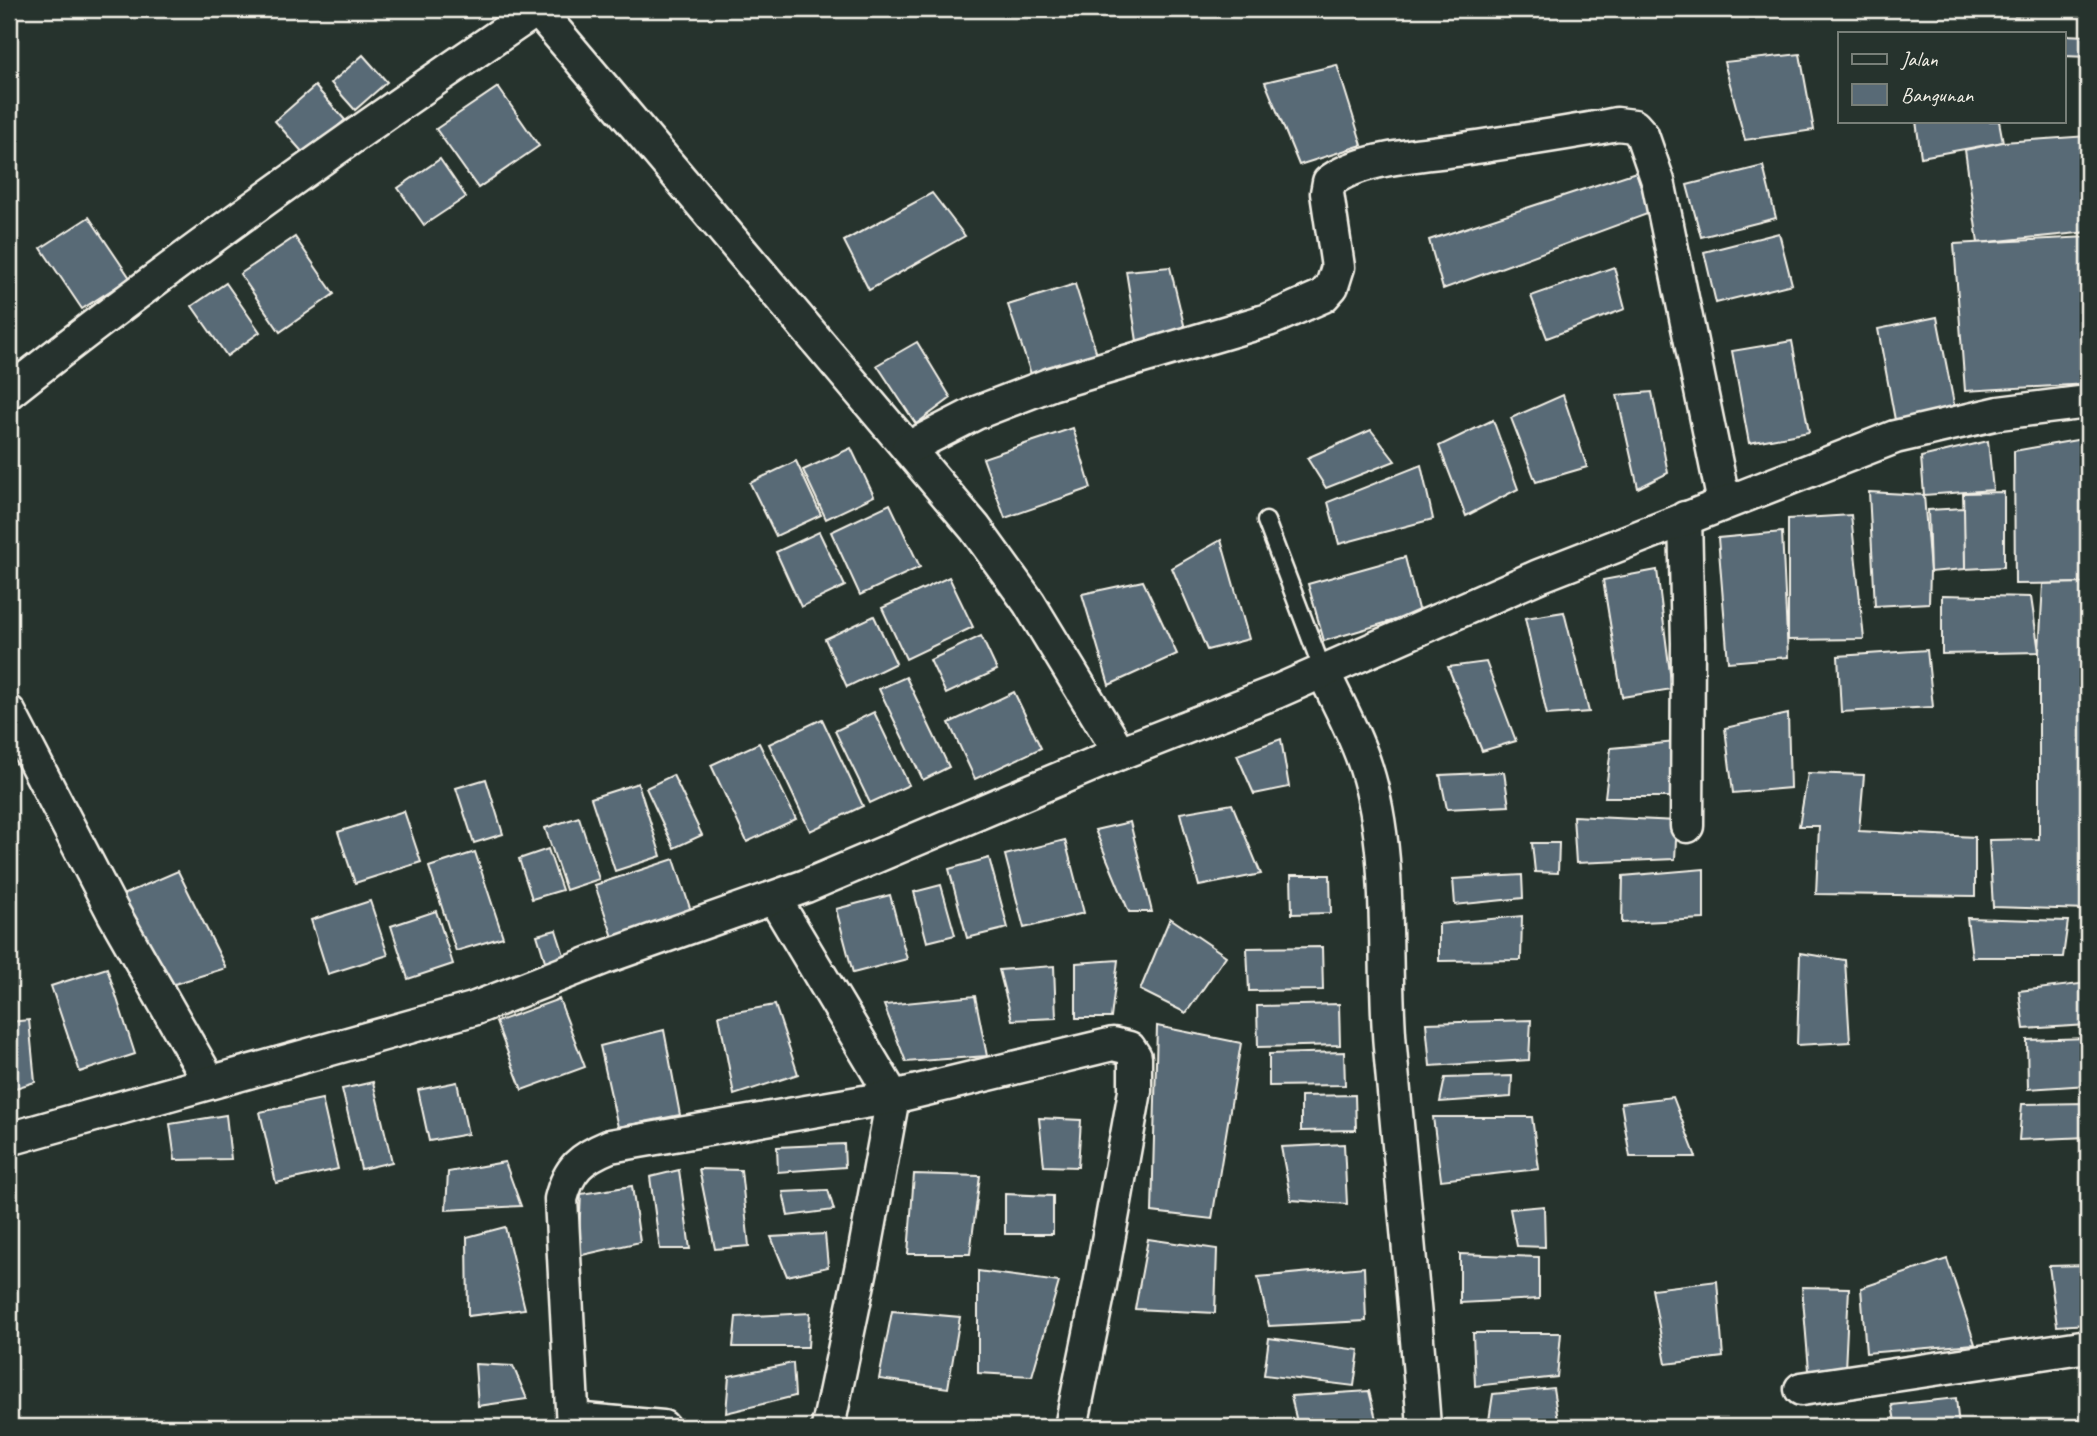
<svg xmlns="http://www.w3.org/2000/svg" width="2097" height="1436" viewBox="0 0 2097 1436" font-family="Caveat,sans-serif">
  <rect width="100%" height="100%" fill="#26332d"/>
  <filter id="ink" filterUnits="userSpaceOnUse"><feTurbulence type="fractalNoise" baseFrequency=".0143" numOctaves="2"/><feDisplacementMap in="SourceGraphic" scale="14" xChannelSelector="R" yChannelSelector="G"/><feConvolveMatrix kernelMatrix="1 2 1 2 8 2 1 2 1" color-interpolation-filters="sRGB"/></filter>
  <g filter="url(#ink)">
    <!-- building -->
    <g fill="#586a76" stroke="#f4f1e8" stroke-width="2">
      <polygon points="2014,9 2088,9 2088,10 2015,16"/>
      <polygon points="2064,35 2088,36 2088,57 2064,56"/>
      <polygon points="1800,54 1814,130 1745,140 1724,62"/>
      <polygon points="363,55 387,82 355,110 331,83"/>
      <polygon points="1337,65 1362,145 1299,165 1265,82"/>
      <polygon points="315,86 345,120 305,155 275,121"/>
      <polygon points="498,87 539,146 478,188 436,129"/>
      <polygon points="1916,121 1999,121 2003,142 1921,157"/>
      <polygon points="2088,136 2088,232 1978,243 1965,150 2003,142"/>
      <polygon points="440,159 466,197 424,225 398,188"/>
      <polygon points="1763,166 1776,218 1701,237 1687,185"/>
      <polygon points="1636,172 1650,213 1443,289 1429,240"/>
      <polygon points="932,193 965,236 869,290 844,241"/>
      <polygon points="89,217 130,278 82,309 41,248"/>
      <polygon points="1779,233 1792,284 1716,303 1704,252"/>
      <polygon points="295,237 334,294 280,332 240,274"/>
      <polygon points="2088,237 2088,384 1965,391 1954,244"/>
      <polygon points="1170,267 1186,333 1137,341 1126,271"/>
      <polygon points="1614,267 1625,309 1547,338 1531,296"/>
      <polygon points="226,283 260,332 227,356 192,306"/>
      <polygon points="1075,284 1099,361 1032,377 1008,305"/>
      <polygon points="1937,317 1955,409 1895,420 1878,329"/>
      <polygon points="1792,341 1809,432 1749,443 1732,351"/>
      <polygon points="917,342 951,398 916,424 877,365"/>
      <polygon points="1652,392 1668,473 1638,488 1617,395"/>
      <polygon points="1563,395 1587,467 1536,482 1511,418"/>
      <polygon points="1493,420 1518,489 1466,516 1439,446"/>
      <polygon points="1073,428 1091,488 1005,518 983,458"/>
      <polygon points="1371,430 1395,461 1326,488 1307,458"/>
      <polygon points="2088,438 2088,583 2015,584 2014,451"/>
      <polygon points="1988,441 1993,490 1924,495 1921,457"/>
      <polygon points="851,448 874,496 826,519 803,470"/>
      <polygon points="796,461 821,515 776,536 750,483"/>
      <polygon points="1421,465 1433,519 1339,544 1328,502"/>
      <polygon points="1869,492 1924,495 1930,572 1929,603 1875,606"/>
      <polygon points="2004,492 2004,567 1965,569 1963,493"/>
      <polygon points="890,504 920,567 860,595 831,532"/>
      <polygon points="1964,508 1965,569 1930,572 1928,510"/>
      <polygon points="1851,515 1864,639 1788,640 1788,519"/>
      <polygon points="819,532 845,586 801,607 776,552"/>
      <polygon points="1782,532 1788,657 1728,662 1718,538"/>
      <polygon points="1221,540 1249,639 1207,650 1172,568"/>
      <polygon points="1405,557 1419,613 1324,641 1308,584"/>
      <polygon points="1657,570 1672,689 1622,697 1603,580"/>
      <polygon points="949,577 973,627 906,659 882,608"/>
      <polygon points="1143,581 1177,654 1109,685 1082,594"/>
      <polygon points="2088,583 2088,910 1993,907 1989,840 2039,839 2039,652 2043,584"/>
      <polygon points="1942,595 2031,597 2039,652 1942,654"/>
      <polygon points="1564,612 1589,712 1547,715 1525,618"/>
      <polygon points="874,616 896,663 847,687 825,639"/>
      <polygon points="981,636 997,670 946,694 930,660"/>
      <polygon points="1927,650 1933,707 1841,712 1838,656"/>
      <polygon points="1486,662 1516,741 1482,751 1448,667"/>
      <polygon points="906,677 949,767 923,780 879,689"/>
      <polygon points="1014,692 1041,748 975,779 949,723"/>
      <polygon points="874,712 909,785 870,803 835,731"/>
      <polygon points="1788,714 1790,788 1733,793 1725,728"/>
      <polygon points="822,719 863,806 810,831 769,744"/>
      <polygon points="1281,739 1289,787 1254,794 1237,755"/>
      <polygon points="1676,742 1681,797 1605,797 1611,748"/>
      <polygon points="759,743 796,819 747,842 711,765"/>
      <polygon points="1504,772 1509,806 1447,809 1440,775"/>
      <polygon points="1808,773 1864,775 1859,831 1975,837 1975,896 1816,894 1819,826 1799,826"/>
      <polygon points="673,775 702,835 674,848 646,788"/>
      <polygon points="486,779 503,834 474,843 456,788"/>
      <polygon points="638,783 661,856 615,871 591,798"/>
      <polygon points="1232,804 1261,874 1199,886 1180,813"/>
      <polygon points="404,811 421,862 355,883 338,832"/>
      <polygon points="1573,816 1677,821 1675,859 1576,863"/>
      <polygon points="579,817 599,879 566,890 545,828"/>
      <polygon points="1130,822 1152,912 1129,912 1095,830"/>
      <polygon points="1065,840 1084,913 1024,928 1005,855"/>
      <polygon points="1532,843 1559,843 1558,873 1535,872"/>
      <polygon points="548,849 562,890 532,899 519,859"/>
      <polygon points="475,852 503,937 456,951 429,867"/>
      <polygon points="989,858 1008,928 967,938 949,869"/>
      <polygon points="674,859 691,911 613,937 595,885"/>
      <polygon points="1704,869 1704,919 1622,923 1623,876"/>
      <polygon points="178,871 226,968 168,986 120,896"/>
      <polygon points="1291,875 1330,875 1331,913 1292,914"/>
      <polygon points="1522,875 1523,898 1455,905 1453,879"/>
      <polygon points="941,885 955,935 927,942 914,892"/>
      <polygon points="890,895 907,959 853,973 836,909"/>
      <polygon points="370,901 388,955 328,974 311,920"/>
      <polygon points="436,911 453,964 408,979 391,926"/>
      <polygon points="1522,916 1521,960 1439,961 1439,924"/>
      <polygon points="1170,918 1226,956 1186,1013 1140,990"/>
      <polygon points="1967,918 2068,921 2063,957 1972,957"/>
      <polygon points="556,930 565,958 546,964 537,935"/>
      <polygon points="1322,947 1323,990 1249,991 1247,948"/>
      <polygon points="1800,953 1845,960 1850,1042 1797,1045"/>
      <polygon points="1118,960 1111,1018 1076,1018 1076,963"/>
      <polygon points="1054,966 1056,1018 1012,1020 999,970"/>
      <polygon points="107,968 135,1054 80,1072 51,986"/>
      <polygon points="2088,983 2088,1025 2024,1029 2019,991"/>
      <polygon points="975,996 987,1056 906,1062 884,1005"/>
      <polygon points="559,999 585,1067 522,1090 496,1022"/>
      <polygon points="1339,1004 1340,1045 1258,1047 1257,1006"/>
      <polygon points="775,1005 798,1074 734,1095 719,1015"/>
      <polygon points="29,1020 35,1082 9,1090 9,1022"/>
      <polygon points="1531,1020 1529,1060 1430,1066 1426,1023"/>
      <polygon points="1157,1026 1241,1043 1212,1219 1152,1212"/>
      <polygon points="664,1030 680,1115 618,1127 600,1046"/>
      <polygon points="2088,1038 2088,1085 2028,1089 2027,1040"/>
      <polygon points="1344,1052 1345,1085 1269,1086 1269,1054"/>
      <polygon points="1512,1076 1511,1097 1440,1102 1445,1078"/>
      <polygon points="373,1082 392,1162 361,1169 342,1089"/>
      <polygon points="457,1082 468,1134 429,1141 418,1090"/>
      <polygon points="1355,1095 1356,1130 1301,1131 1301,1096"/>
      <polygon points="1673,1097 1696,1157 1630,1157 1621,1103"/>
      <polygon points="322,1099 338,1169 276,1183 260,1112"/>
      <polygon points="2088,1103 2088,1137 2019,1140 2022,1104"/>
      <polygon points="226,1115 231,1159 175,1160 170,1124"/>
      <polygon points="1433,1117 1532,1117 1539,1169 1441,1180"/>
      <polygon points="1039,1118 1081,1120 1078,1167 1044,1166"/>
      <polygon points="844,1144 845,1167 778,1172 777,1147"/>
      <polygon points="1344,1144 1347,1204 1291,1200 1281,1147"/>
      <polygon points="505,1162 521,1206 446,1210 448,1172"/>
      <polygon points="699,1169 741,1170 749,1246 715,1249"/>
      <polygon points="679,1170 690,1249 660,1249 650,1177"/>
      <polygon points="914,1174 980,1176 970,1254 908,1254"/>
      <polygon points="632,1186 640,1242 578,1256 581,1194"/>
      <polygon points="828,1190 834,1210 788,1216 783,1192"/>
      <polygon points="1005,1194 1053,1196 1053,1234 1005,1234"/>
      <polygon points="1544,1206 1545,1247 1517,1246 1510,1209"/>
      <polygon points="505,1227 525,1309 468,1316 467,1237"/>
      <polygon points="825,1234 828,1267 787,1276 771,1237"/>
      <polygon points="1148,1239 1217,1249 1215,1313 1135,1309"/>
      <polygon points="1460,1254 1539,1257 1539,1299 1460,1303"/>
      <polygon points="1947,1259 1975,1344 1866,1353 1861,1288"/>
      <polygon points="2088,1265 2088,1324 2057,1326 2049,1266"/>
      <polygon points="1364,1267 1366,1321 1269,1326 1258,1277"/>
      <polygon points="978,1271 1059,1282 1032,1376 978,1373"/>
      <polygon points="1717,1281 1723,1357 1666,1364 1652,1289"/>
      <polygon points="1802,1287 1849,1288 1845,1369 1809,1370"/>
      <polygon points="892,1311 960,1317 948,1388 879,1379"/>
      <polygon points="810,1313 808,1347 733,1347 736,1317"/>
      <polygon points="1473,1333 1561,1333 1557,1377 1475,1386"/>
      <polygon points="1269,1338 1359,1350 1354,1386 1264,1375"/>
      <polygon points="793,1363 795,1396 726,1413 729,1376"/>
      <polygon points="475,1364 513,1366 527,1399 478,1406"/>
      <polygon points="1553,1388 1559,1426 1488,1427 1493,1394"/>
      <polygon points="1369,1391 1378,1427 1298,1427 1291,1396"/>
      <polygon points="1956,1398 1959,1427 1896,1427 1892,1405"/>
    </g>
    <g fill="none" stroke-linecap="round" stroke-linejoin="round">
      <!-- lane casing -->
      <g stroke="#f4f1e8" stroke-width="21">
        <polyline id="lane" points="1266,521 1323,671"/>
      </g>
      <!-- street casing -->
      <g stroke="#f4f1e8" stroke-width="37">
        <g id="street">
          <polyline points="537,9 975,528 1029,603 1120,753"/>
          <path d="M9 392C179 257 358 131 538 9"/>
          <path d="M908 448 976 413 1051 384 1268 320 1323 296 1332 286 1338 267 1327 193 1329 182C1360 157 1423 155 1463 149 1514 141 1566 134 1617 124L1634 126 1642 135 1658 181 1724 503"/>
          <polyline points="1685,518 1688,643 1687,826"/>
          <path d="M1323 671C1337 702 1356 735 1366 768 1394 856 1382 956 1390 1047 1401 1174 1415 1300 1424 1427"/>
          <polyline points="9,712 114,914 209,1081"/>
          <polyline points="774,898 893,1097 864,1255 828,1427"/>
          <polyline points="9,1139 473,1009 603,958 806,886 1120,753 1276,692 1539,576 1895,437 1999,413 2088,402"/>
          <polyline points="1801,1389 2088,1346"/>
          <polyline points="573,1419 663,1427"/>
          <path d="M573 1427 561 1199C569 1168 581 1158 610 1146L893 1097 1113 1044 1129 1048 1135 1057V1091L1100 1285 1071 1427"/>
        </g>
      </g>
      <!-- lane -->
      <use href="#lane" stroke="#26332d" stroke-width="16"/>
      <!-- street -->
      <use href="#street" stroke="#26332d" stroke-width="32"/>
    </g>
  </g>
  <!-- margin -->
  <rect width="2097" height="1436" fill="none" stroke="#26332d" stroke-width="35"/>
  <rect x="18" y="18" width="2062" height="1401" fill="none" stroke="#f4f1e8" stroke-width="2.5" filter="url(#ink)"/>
  <!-- legend -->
  <rect x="1838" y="32" width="228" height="91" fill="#26332d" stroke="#787f78" stroke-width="2"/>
  <rect x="1852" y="54" width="35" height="10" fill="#26332d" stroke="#787f78" stroke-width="2"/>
  <text x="1901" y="66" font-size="21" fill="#f4f1e8">Jalan</text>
  <rect x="1852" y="84" width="35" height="21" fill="#586a76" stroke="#787f78" stroke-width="2"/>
  <text x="1901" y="102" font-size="21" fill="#f4f1e8">Bangunan</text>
</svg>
